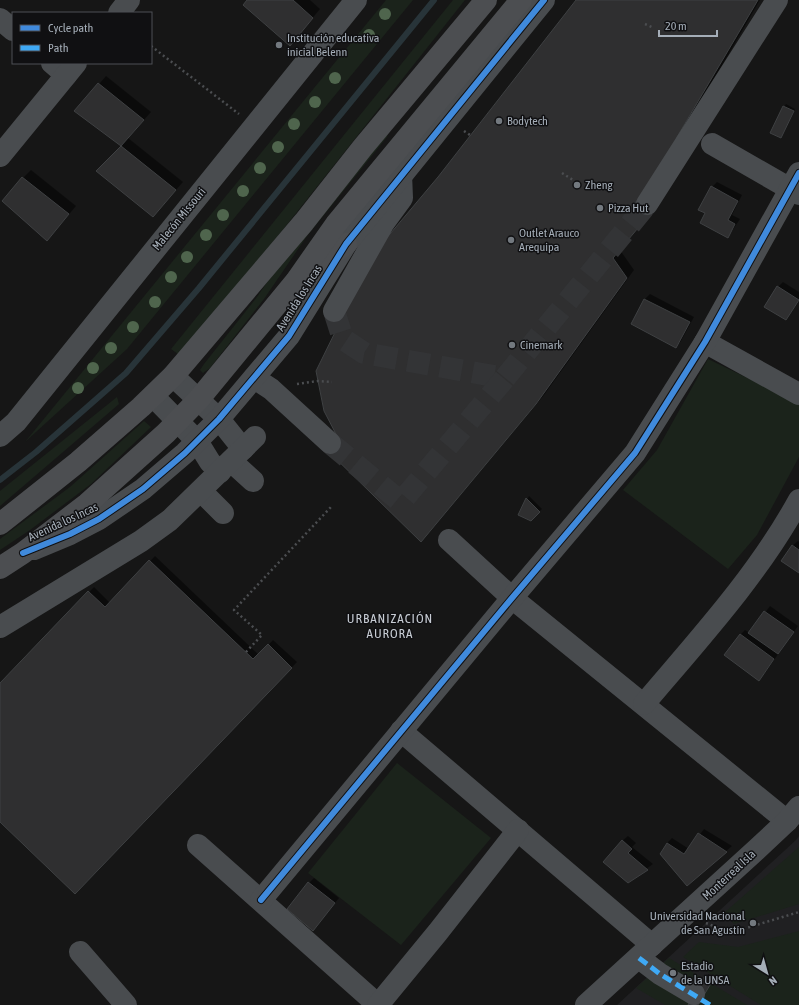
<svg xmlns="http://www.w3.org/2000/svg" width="799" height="1005" viewBox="0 0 799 1005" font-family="'Asap Condensed',sans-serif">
  <rect width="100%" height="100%" fill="#161616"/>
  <!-- built -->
  <polygon fill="#202022" points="799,836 799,1005 617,1005 796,840"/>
  <!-- green -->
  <g fill="#1b231b">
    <polygon points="386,0 413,0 127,349 25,442"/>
    <polygon points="453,0 465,0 182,357 171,349"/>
    <polygon points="391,124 387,137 307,236 264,299 210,368 203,373 200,370 204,364 257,297 289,250"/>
    <polygon points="708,359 799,403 799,457 757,535 728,569 623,490 657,450"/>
    <polygon points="117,397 119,404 0,506 0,491"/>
    <polygon points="144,421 151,427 91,484 30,530 0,550 0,539 70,487"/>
    <polygon points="397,763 491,838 401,945 308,873"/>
    <polygon points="799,847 799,904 734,924 724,913"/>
    <polygon points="799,931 799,1005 761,1005 683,957 699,942 738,947"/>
    <polygon points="669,958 747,1005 665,1005 636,988"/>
  </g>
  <!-- shadow -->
  <g fill="#0007">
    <polygon points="249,0 310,0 320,9 290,45"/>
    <polygon points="578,0 760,0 649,191 660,201 620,250 634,270 544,395 428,533 339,436 439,178"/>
    <polygon points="106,76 151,112 128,138 183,182 160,208 98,171 123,146 76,111"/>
    <polygon points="786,104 795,109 783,134 784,107"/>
    <polygon points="31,170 76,206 54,232 23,178"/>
    <polygon points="717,182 742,195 732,215 740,219 728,237 712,187"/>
    <polygon points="783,282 799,292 799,301 786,319 778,287"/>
    <polygon points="650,294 694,317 681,341 676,346 633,324 645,299"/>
    <polygon points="529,496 542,509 530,520 519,515"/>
    <polygon points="798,541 799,542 799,572 792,546"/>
    <polygon points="155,556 259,655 273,640 297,662 75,893 0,821 0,685 94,587 110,603"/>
    <polygon points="770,606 798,626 764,674 740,635 745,630 750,633"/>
    <polygon points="704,829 732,846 687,885 667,843 672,838 689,849"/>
    <polygon points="628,836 636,843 632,847 653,864 628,882 622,841"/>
    <polygon points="314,878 339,898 318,924 309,883"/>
    <polygon points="708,974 714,977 698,1005 689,1005"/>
  </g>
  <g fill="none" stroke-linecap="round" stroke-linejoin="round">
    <!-- stream -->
    <polyline stroke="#283439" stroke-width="6" points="0,480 36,452 126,373 199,288 434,0"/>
  </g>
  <!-- building -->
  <g fill="#2f2f30" stroke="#3e4042">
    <polygon points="247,0 293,0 313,18 290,46 243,5"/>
    <polygon points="576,0 758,0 677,137 653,210 613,258 627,278 536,404 421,542 325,448 337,436 324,411 316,371 374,253 438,177"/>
    <polygon points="98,83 144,120 121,146 74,111"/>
    <polygon points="783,106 794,111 781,138 770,133"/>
    <polygon points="121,146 176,190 153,217 96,171"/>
    <polygon points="22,177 69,214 47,241 2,201"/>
    <polygon points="711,186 738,201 728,220 735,224 728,238 700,223 705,213 698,210"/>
    <polygon points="777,286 799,300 786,320 764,307"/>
    <polygon points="644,299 690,322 676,348 631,324"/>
    <polygon points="526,498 540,512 531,521 518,515"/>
    <polygon points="792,545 799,550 799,573 781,561"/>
    <polygon points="149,560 253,659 268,644 292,668 75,894 0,822 0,683 88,591 105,607"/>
    <polygon points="764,611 794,632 778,654 748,633"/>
    <polygon points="740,634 774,659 759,681 724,655"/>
    <polygon points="698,833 727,852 687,886 660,854 667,843 684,854"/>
    <polygon points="622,840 632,849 628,853 648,870 628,883 603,862"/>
    <polygon points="308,882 335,903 313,931 287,909"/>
    <polygon points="705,975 713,980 698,1005 688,1005"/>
  </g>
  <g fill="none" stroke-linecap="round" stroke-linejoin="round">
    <!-- minor-tunnel -->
    <g stroke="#333436" stroke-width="22" stroke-dasharray="22 11" stroke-linecap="butt">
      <polyline points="334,311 343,339 364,353 505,378 647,204"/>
      <polyline points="330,443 401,502 505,378"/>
    </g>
    <!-- path -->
    <g stroke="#4b4d50" stroke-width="2.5" stroke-dasharray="2 3" stroke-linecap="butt">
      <polyline points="645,24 654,28"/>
      <polyline points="151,46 239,114"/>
      <polyline points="464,131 470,135"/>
      <polyline points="562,173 573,180"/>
      <polyline points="297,384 318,381 332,382"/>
      <polyline points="246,652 262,635 234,610 331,507"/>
      <polyline points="706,923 730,933 799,912"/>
    </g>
    <!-- minor -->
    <g stroke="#494c4f" stroke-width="22">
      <polyline points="119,13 129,0"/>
      <polyline points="0,19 13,30"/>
      <polyline points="52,63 66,75"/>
      <polyline points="712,144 799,194"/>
      <polyline points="0,156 76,63"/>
      <polyline points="647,204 777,0"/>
      <polyline points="334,311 383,224 402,198 401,174"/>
      <polyline points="705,342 799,394"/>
      <polyline points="173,376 219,419 243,449"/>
      <polyline points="254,378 271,389 330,443"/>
      <polyline points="153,396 197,441 210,462 220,472"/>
      <polyline points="0,436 16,422 356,0"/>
      <polyline points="231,461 253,481"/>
      <polyline points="201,491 223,513"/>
      <polyline points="449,540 512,598 787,821"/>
      <polyline points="34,549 70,534 99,519 143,489 185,453 219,419 289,336 346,244 544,0"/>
      <polyline points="0,627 141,541 170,520 255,437"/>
      <path d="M644 704C699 639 758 575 799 500"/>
      <polyline points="401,731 652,945"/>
      <polyline points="198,845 378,1005"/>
      <polyline points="261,900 512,598 635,453 705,342 799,173"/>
      <polyline points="80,952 126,1005"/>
      <polyline points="639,958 660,974 694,994"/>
      <polyline points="378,1005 438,932 518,830"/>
      <polyline points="586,1005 756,850 787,821 799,807"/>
    </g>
    <!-- major -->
    <g stroke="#4c4e51" stroke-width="22">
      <polyline points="311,270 346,244"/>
      <polyline points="0,524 78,462 141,407 173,376 304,222 363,147 486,0"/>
      <polyline points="0,568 23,553 87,504 166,433 199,399 296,281 336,224 521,0"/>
    </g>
    <!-- quiet -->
    <polyline stroke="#3fa9f5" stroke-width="5" stroke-dasharray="10 5" stroke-linecap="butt" points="639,958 660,974 710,1005"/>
    <!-- cycleway casing -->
    <g stroke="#101012" stroke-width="8">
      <g id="cycleway">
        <polyline points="23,553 70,534 99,519 143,489 185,453 219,419 289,336 346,244 544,0"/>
        <polyline points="261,900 512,598 635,453 705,342 799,173"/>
      </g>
    </g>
    <!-- cycleway -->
    <use href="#cycleway" stroke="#408adc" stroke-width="6"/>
  </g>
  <!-- trees -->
  <g fill="#4f654d">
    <circle cx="385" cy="14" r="6"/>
    <circle cx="369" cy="35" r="6"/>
    <circle cx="335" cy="78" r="6"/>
    <circle cx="315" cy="102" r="6"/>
    <circle cx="294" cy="124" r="6"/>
    <circle cx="278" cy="147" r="6"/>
    <circle cx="260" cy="168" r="6"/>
    <circle cx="243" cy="191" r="6"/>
    <circle cx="223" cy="215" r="6"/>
    <circle cx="206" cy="235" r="6"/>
    <circle cx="187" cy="257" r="6"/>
    <circle cx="171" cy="277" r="6"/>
    <circle cx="155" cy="302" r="6"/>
    <circle cx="133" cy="327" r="6"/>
    <circle cx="111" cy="348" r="6"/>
    <circle cx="93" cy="368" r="6"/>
    <circle cx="78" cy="388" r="6"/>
  </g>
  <!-- markers -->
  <g fill="#73797f" stroke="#101012" stroke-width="1.5">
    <circle cx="279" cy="45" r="4"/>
    <circle cx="499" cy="121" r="4"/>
    <circle cx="577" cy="185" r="4"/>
    <circle cx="600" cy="208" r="4"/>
    <circle cx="511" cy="240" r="4"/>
    <circle cx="512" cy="345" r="4"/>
    <circle cx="753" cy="923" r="4"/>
    <circle cx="673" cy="973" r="4"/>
  </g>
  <g text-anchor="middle" stroke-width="3" stroke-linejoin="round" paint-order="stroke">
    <!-- poi labels -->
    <g font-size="12" fill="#a5aeb8" stroke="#101012" text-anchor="start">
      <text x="287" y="42">Institución educativa<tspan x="287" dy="14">inicial Belenn</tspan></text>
      <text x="507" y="125">Bodytech</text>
      <text x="585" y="189">Zheng</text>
      <text x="608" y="212">Pizza Hut</text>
      <text x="519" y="237">Outlet Arauco<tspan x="519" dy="14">Arequipa</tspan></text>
      <text x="520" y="349">Cinemark</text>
      <text x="745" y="920" text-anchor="end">Universidad Nacional<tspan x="745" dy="14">de San Agustín</tspan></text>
      <text x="681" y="970">Estadio<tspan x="681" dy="14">de la UNSA</tspan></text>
    </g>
    <!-- street labels -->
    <g font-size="12" fill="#a5aeb8" stroke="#101012">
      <text transform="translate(179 219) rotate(-51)" y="4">Malecón Missouri</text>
      <text transform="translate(299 298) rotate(-58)" y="4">Avenida los Incas</text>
      <text transform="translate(63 522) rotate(-25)" y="4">Avenida los Incas</text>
      <text transform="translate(729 875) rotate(-43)" y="4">Monterreal Isla</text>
    </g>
    <!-- neighbourhood labels -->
    <g font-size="13" letter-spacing="1" fill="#c7ccd4" stroke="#101012">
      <text x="390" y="623">URBANIZACIÓN<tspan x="390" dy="15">AURORA</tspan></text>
    </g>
  </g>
  <!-- legend -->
  <rect x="12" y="12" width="140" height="52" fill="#101012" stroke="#4c4f54"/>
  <rect x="20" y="25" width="20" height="6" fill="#408adc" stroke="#4c4f54"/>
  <text x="48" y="32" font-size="12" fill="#a5aeb8">Cycle path</text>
  <rect x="20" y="45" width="20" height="6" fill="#3fa9f5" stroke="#4c4f54"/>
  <text x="48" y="52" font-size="12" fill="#a5aeb8">Path</text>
  <!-- north arrow -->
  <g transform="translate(767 973) rotate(143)" stroke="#101012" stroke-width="3" paint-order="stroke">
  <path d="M0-3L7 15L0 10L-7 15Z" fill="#a5aeb8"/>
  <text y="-6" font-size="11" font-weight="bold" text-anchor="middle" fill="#a5aeb8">N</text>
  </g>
  <!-- scale -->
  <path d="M659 30v6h58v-6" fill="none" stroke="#a5aeb8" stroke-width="2"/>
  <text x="665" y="30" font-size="12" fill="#a5aeb8" stroke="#101012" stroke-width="3" paint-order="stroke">20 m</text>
</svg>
